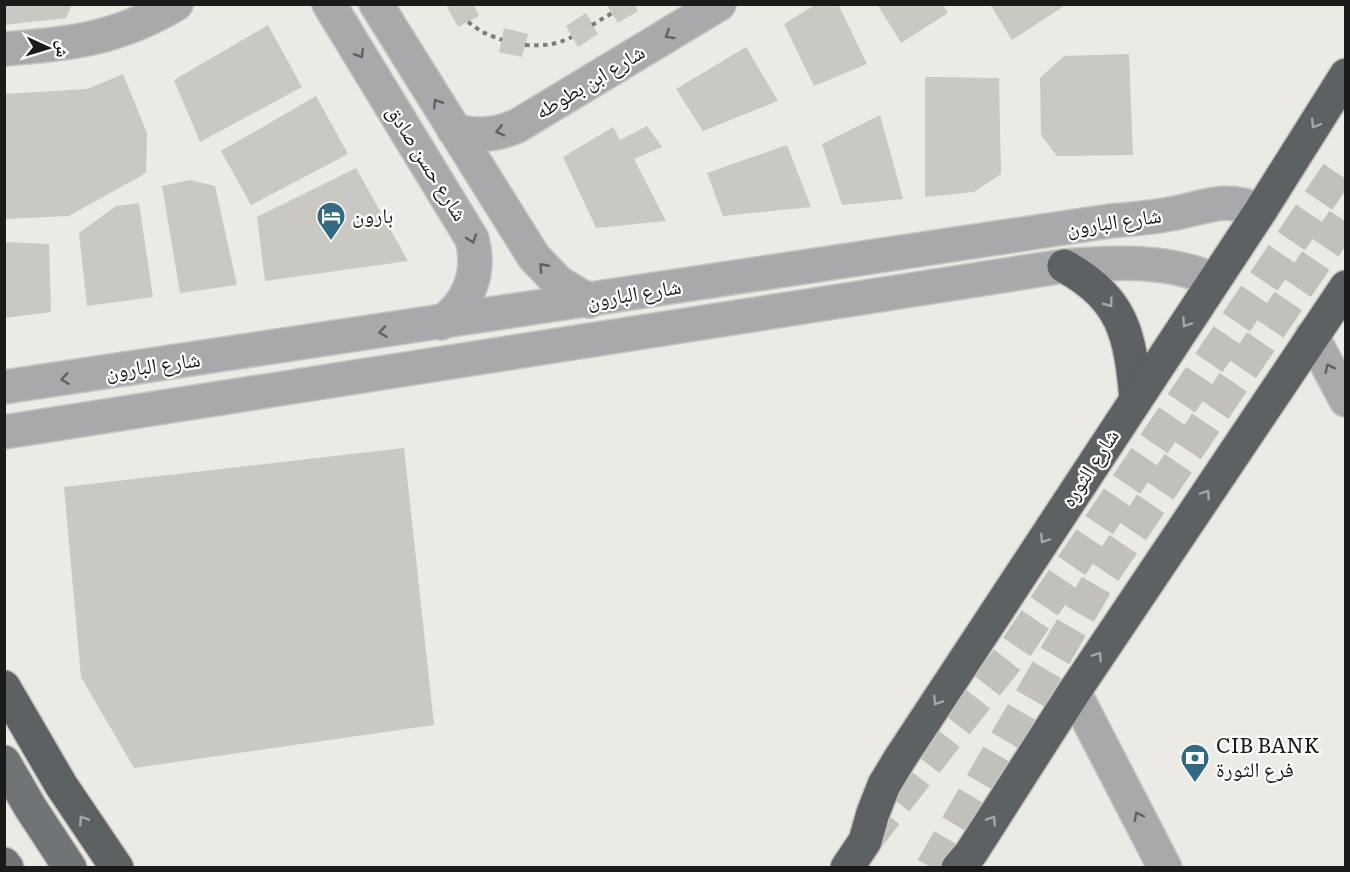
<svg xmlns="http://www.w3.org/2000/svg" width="1350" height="872" viewBox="0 0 1350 872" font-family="Literata,'Noto Naskh Arabic',serif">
  <rect width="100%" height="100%" fill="#ebeae4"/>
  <!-- building -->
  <g fill="#c9c8c2">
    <polygon points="4,4 72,4 66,18 4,25"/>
    <polygon points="452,4 473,4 479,16 458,27 447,7"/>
    <polygon points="606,4 634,4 638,11 618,23"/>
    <polygon points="816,4 838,4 867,64 814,86 784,24"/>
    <polygon points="877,4 943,4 948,13 901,43"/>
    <polygon points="990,4 1067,4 1012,40"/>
    <polygon points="586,13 598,34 578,47 566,26"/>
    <polygon points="268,25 302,87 200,142 174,80"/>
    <polygon points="504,28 528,34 522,57 499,52"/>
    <polygon points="746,47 778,101 703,131 676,89"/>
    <polygon points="1129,54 1133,155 1057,156 1041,135 1040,78 1064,56"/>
    <polygon points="123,74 147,133 146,173 69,216 4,219 4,94 87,89"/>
    <polygon points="925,77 999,78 1001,174 974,192 925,197"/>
    <polygon points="316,96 348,154 251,205 221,151"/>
    <polygon points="880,115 903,199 842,205 822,144"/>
    <polygon points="647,126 662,147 634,159 666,221 596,228 563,157 613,127 620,140"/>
    <polygon points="787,145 811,207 723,216 707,173"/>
    <polygon points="356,168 408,261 265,281 257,217"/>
    <polygon points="190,180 215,186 237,285 180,293 162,186"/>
    <polygon points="139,203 153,297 87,306 79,233 116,206"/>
    <polygon points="4,242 49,244 51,312 4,318"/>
    <polygon points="404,448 434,725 134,768 81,677 64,487"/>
  </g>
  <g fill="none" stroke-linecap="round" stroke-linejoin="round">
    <!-- major-tunnel -->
    <g stroke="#c1c0bb" stroke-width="33" stroke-dasharray="33 16" stroke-linecap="butt">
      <polyline points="866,840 1014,651 1346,160"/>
      <polyline points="932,868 1099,580 1346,216"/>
    </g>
    <!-- minor casing -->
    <g stroke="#c5c5bf" stroke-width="36">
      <g id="minor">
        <path d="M329 4 472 239C481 273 469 303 441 323"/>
        <polyline points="376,4 534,257 559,283 589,301"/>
        <path d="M4 49C71 44 117 39 176 4"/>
        <path d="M454 130C475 137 497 135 517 126L719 4"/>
        <polyline points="1312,336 1346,400"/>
        <path d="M4 387 1110 221C1130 219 1151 218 1170 214 1209 207 1221 196 1261 210"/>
        <path d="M4 432 1064 266C1115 262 1167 259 1214 280"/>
        <polyline points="1074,692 1165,868"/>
      </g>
    </g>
    <!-- major casing -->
    <g stroke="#c5c5bf" stroke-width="36">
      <g id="major">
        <polyline points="4,762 30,807 70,868"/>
        <polyline points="4,864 7,868"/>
      </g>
    </g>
    <!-- highway casing -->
    <g stroke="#c5c5bf" stroke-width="36">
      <g id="highway">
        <path d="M1064 266C1124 299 1130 335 1136 399"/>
        <polyline points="4,687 61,785 117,868"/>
        <polyline points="847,868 865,841 873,813 884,785 899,760 1261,210 1346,75"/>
        <polyline points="958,868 971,853 1074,692 1346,287"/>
      </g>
    </g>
    <!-- path -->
    <g stroke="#7d7c78" stroke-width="4" stroke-dasharray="4.5 4.5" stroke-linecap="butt">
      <polyline points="468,22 482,32 502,40"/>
      <polyline points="592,25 612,13"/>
      <path d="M525 45C543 46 556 45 572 37"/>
    </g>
    <!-- minor -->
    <use href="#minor" stroke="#a7a9ab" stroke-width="33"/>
    <!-- major -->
    <use href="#major" stroke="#6f7477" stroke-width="33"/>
    <!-- highway -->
    <use href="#highway" stroke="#5c6164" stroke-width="33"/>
  </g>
  <!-- one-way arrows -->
  <defs><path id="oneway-chevron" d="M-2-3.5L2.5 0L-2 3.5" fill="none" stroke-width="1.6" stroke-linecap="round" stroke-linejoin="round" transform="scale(1.5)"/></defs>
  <g stroke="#606262">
    <use href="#oneway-chevron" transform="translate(669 35) rotate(149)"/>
    <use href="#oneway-chevron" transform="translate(360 54) rotate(58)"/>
    <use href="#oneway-chevron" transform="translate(437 103) rotate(-122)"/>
    <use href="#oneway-chevron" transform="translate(500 131) rotate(167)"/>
    <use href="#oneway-chevron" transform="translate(472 239) rotate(71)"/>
    <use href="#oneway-chevron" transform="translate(543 267) rotate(-132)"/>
    <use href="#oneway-chevron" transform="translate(383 332) rotate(172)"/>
    <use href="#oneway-chevron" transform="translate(1329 368) rotate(-117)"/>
    <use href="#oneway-chevron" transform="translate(65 379) rotate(172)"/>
    <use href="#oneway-chevron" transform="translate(1138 816) rotate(-117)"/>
  </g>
  <g stroke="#a5a8aa">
    <use href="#oneway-chevron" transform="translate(1315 124) rotate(122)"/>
    <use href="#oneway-chevron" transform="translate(1109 303) rotate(53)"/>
    <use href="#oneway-chevron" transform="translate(1186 323) rotate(124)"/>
    <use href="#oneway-chevron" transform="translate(1206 494) rotate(-56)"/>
    <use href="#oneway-chevron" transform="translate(1044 539) rotate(123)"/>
    <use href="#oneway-chevron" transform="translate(1098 656) rotate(-56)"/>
    <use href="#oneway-chevron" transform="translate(937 701) rotate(123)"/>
    <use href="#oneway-chevron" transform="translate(83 820) rotate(-123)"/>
    <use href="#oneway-chevron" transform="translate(992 820) rotate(-57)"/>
  </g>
  <!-- icons -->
  <defs>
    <g id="hotel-pin" transform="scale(1.5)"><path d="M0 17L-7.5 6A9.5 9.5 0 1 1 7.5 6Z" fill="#326a84" stroke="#fff"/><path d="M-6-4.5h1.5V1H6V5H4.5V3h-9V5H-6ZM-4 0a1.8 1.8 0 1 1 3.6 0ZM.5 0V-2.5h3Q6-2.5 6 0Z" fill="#fff"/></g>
    <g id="bank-pin" transform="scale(1.5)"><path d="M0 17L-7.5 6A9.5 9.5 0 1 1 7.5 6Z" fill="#326a84" stroke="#fff"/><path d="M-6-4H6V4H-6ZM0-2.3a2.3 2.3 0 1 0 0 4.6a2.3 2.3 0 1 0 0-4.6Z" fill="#fff"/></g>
  </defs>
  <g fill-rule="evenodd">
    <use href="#hotel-pin" x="331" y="216"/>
    <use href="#bank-pin" x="1195" y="758"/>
  </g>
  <g text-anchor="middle" stroke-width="4.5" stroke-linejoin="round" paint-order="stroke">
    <!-- street labels -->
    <g font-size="21" fill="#1a1a18" stroke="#fff">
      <text transform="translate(590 82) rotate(-31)" y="7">شارع ابن بطوطه</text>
      <text transform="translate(427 163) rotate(58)" y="7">شارع حسن صادق</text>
      <text transform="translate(1114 222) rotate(-8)" y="7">شارع البارون</text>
      <text transform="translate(634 294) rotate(-9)" y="7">شارع البارون</text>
      <text transform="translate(153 366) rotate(-8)" y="7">شارع البارون</text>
      <text transform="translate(1090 468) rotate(-57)" y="7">شارع الثوره</text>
    </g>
    <!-- poi labels -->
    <g font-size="21" fill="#1a1a18" stroke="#fff" text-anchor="start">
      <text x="352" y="223">بارون</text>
      <text x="1216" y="753">CIB BANK<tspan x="1216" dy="24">فرع الثورة</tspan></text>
    </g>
  </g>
  <!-- border -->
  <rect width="1350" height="872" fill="none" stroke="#1a1a18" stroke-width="12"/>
  <!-- north arrow -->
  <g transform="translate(48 48) rotate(94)" stroke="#ffffff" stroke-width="4.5" paint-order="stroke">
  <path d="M0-4.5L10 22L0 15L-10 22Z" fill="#1a1a18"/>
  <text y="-9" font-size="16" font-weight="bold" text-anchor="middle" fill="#1a1a18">ش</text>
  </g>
</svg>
